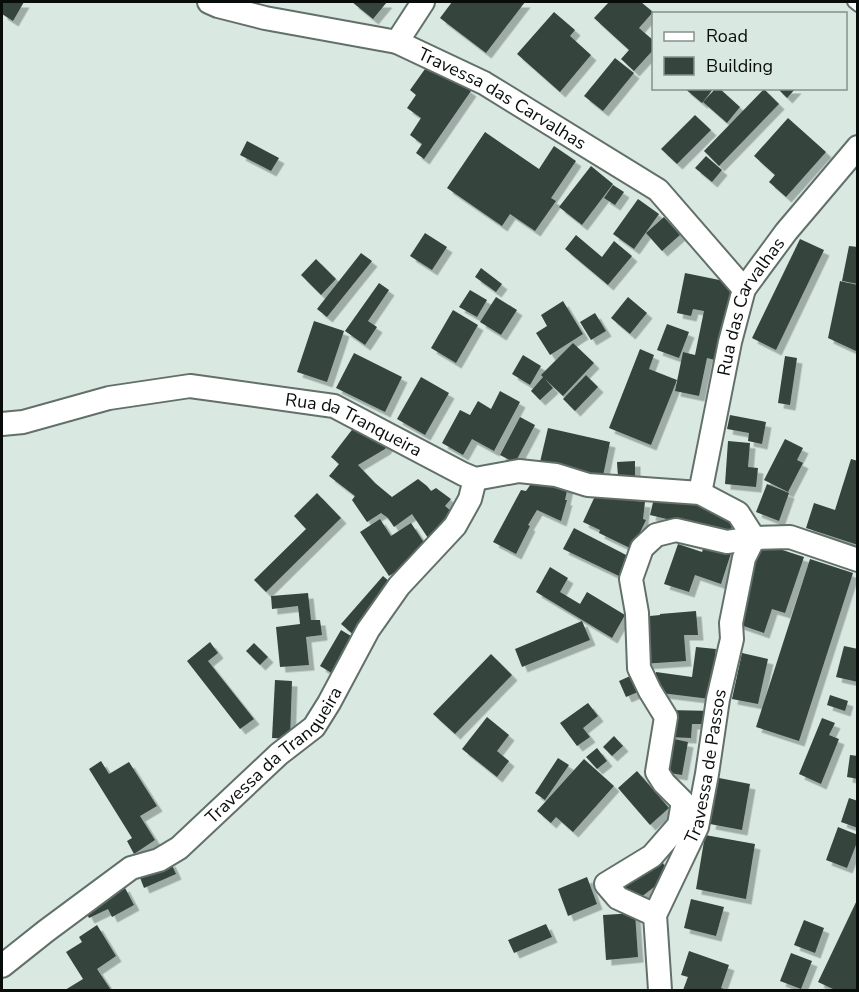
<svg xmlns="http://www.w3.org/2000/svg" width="859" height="992" viewBox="0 0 859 992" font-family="'Nunito Sans',sans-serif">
  <defs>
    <filter id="shadow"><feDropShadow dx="5.5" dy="5.5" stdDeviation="0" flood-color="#0004"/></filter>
  </defs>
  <rect width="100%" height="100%" fill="#d9e9e2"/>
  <!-- building -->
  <g fill="#36443e" filter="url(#shadow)">
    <polygon points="2,2 24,2 13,21 2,14"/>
    <polygon points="352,2 387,2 373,19"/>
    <polygon points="452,2 525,2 486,53 440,18"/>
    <polygon points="609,2 641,2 653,12 639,28 654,41 654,49 634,71 621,59 629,50 594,18"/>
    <polygon points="554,12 575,30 570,36 591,55 560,92 517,54"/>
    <polygon points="615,58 634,73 603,111 584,96"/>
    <polygon points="430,62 471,91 424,159 416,153 422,144 410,135 421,118 407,108 416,95 410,90"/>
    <polygon points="684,88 714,88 702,103"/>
    <polygon points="716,88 719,88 740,107 727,123 703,102"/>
    <polygon points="777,88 796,88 787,98"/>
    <polygon points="764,89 779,104 719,166 704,151"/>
    <polygon points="695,115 711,130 677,164 661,149"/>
    <polygon points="788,118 826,152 786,197 769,182 775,175 754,156"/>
    <polygon points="485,132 539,169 554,146 576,161 551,198 556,201 535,231 510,214 502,226 447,188"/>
    <polygon points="247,141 279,158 271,171 240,155"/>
    <polygon points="706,156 722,170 712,182 695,168"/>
    <polygon points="591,166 613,184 582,225 559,207"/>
    <polygon points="613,185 624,192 615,205 604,198"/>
    <polygon points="638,199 659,214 634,249 613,234"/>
    <polygon points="664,217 680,235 662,251 646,233"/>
    <polygon points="425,233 447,247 432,270 410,256"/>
    <polygon points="576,235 602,257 614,241 632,256 608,285 565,249"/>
    <polygon points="800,239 824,250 776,350 752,338"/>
    <polygon points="849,246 858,247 858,284 842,281"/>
    <polygon points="361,253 372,261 327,317 317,309"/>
    <polygon points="316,259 336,279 321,295 301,275"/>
    <polygon points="481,268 502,284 496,292 475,277"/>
    <polygon points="685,273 739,284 723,362 707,358 699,396 675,391 683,352 695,355 704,311 693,309 691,316 677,313"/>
    <polygon points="840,281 858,285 858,352 828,338"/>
    <polygon points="379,283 389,290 368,321 377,327 365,345 345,331"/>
    <polygon points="470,290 487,300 477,317 459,307"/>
    <polygon points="496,297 517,310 501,335 480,322"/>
    <polygon points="628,297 647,313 630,334 611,318"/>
    <polygon points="563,301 583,334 550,355 536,333 547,326 541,315"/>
    <polygon points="453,310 478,325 456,363 431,348"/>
    <polygon points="595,313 606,331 591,340 580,322"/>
    <polygon points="314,321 344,331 327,382 297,372"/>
    <polygon points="667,324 689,332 679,358 657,350"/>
    <polygon points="573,343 594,363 563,396 545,379 553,388 540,400 531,391 543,377 541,375"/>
    <polygon points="640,349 654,355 649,369 677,380 651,445 609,428"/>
    <polygon points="354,353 402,377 385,412 336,388"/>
    <polygon points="523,355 541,366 530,385 512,374"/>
    <polygon points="785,356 797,358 790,405 778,403"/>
    <polygon points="586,375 598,387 575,411 563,399"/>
    <polygon points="421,377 449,393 425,435 397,419"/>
    <polygon points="500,391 520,402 494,451 472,439 463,455 442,443 460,410 470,415 478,401 491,409"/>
    <polygon points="730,415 766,422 762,444 748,441 749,433 727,429"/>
    <polygon points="520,417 535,425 515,463 500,455"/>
    <polygon points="358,422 388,445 385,449 358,465 375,483 392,497 418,479 427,486 431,491 436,488 451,499 445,506 457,516 433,542 428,538 412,514 394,527 388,518 381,513 367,522 352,500 355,496 329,476 339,464 331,457"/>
    <polygon points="548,428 610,442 603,476 540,462"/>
    <polygon points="785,439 803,448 797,460 803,463 788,492 764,480"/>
    <polygon points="728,441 750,443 748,467 758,468 756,487 725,484"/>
    <polygon points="851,459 858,461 858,545 806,528 814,503 835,510"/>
    <polygon points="635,461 635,476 618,477 617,462"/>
    <polygon points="537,475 569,481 565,500 567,500 561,521 537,510 528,525 530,526 516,554 493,542 521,490 526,491"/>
    <polygon points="767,484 789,493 779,521 756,512"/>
    <polygon points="317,493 341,518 266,592 254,580 306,529 294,516"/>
    <polygon points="655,494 735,513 730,534 650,515"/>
    <polygon points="595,496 645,502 643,519 646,520 632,549 599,533 600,530 583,522"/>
    <polygon points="380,519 391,536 411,523 429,550 389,576 360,532"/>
    <polygon points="574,528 630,557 621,577 563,549"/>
    <polygon points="706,541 732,550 721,584 695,575 689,592 664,584 678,544 702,552"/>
    <polygon points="761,543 804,557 785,613 772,609 764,633 735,623"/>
    <polygon points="810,559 853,573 799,741 756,727"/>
    <polygon points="550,567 568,578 560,592 580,604 587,592 625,615 612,638 536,592"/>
    <polygon points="383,576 397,588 355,636 341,624"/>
    <polygon points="308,593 311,620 320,620 322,635 306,637 309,665 280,667 276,627 300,624 298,606 272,609 271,596"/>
    <polygon points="696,611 698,635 684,635 686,661 642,664 640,617 660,615 660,614"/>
    <polygon points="582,621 590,640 522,667 515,649"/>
    <polygon points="341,630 361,642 340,678 320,666"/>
    <polygon points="210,642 218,653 208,661 254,719 240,729 187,661"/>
    <polygon points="254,643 268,657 260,665 246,651"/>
    <polygon points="844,646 858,649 858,682 836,677"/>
    <polygon points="696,647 716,649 710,699 653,692 656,672 692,677"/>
    <polygon points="742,653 768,659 758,704 732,699"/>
    <polygon points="491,654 512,675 455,734 433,714"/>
    <polygon points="637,673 645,689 626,697 619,681"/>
    <polygon points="275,680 292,681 290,739 272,738"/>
    <polygon points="830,695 848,701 845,711 827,705"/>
    <polygon points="588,703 598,716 583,728 590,737 577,746 560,723"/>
    <polygon points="668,710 714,711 713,724 692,724 691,738 667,737"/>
    <polygon points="487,717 509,735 497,751 509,761 497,777 462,749"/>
    <polygon points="822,718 835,723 829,735 839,739 821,784 799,774"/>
    <polygon points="614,736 623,746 612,756 603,747"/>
    <polygon points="665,737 688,742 682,775 658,771"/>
    <polygon points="597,748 607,761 597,769 586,757"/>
    <polygon points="850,755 858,756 858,779 847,777"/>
    <polygon points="558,758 569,765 545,800 535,793"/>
    <polygon points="584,759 614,786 573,832 556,817 551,823 537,811"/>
    <polygon points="101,761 109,774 129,762 157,806 140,816 155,840 134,854 127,841 132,838 89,769"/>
    <polygon points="637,771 669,808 650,825 618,788"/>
    <polygon points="719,778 750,784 742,830 710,824"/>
    <polygon points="849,798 858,801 858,828 841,822"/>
    <polygon points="838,827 858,835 858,840 847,868 826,860"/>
    <polygon points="705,835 755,844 746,899 696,889"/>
    <polygon points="657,856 671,874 636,901 622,883"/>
    <polygon points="170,861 176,874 144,888 139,875"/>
    <polygon points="587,877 597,904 568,916 558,889"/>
    <polygon points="124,886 134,905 112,917 108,909 89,918 83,906"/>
    <polygon points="858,898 858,990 835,990 818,982"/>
    <polygon points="691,899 724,907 716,936 684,928"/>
    <polygon points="635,913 638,957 606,960 603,915"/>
    <polygon points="804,920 824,928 815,953 794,945"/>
    <polygon points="546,924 552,937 514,953 508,940"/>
    <polygon points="97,925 116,956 97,969 111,990 65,990 83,979 66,952 82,942 79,937"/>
    <polygon points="689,951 729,965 721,988 727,990 683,990 688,977 681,975"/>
    <polygon points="791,953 812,961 801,989 780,981"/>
  </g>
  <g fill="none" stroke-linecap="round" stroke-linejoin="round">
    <!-- lane casing -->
    <g stroke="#62706a" stroke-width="14">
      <polyline id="lane" points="853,2 858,6"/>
    </g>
    <!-- street casing -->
    <g stroke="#62706a" stroke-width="26">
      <g id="street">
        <path id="s1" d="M209 2 218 6 265 18 397 42 484 83 658 190 744 289"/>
        <polyline points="397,42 423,2"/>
        <path id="s2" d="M2 424 23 422 109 398 190 386 334 406 463 474 475 479 519 471 556 475 588 485 700 493 738 513 754 538"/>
        <path id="s3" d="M700 493 730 342 744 289 786 232 858 147"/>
        <polyline points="655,915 618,898 606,884 652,856 679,825 683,802 664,783 657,772 666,717 650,691 639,668 637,613 631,579 642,548 656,535 676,530 727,542 754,538 790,537 858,560"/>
        <path id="s4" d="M2 966 46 931 131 868 159 860 179 848 279 754 314 727 329 703 368 630 399 586 455 526 470 499 475 479"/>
        <path id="s5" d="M660 990 655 915 697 827 707 774 718 699 732 639 731 623 744 558 754 538"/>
      </g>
    </g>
    <!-- lane -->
    <use href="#lane" stroke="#fff" stroke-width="10"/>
    <!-- street -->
    <use href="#street" stroke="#fff" stroke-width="22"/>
  </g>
  <g text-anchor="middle" stroke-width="6" stroke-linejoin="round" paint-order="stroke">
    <!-- street labels -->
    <g font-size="18" fill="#080d0b" stroke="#d9e9e2">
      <text dy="6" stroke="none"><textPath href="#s1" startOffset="312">Travessa das Carvalhas</textPath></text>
      <text dy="6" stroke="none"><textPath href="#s3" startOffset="195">Rua das Carvalhas</textPath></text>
      <text dy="6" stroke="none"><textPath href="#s2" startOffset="362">Rua da Tranqueira</textPath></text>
      <text dy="6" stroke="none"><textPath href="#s4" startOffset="348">Travessa da Tranqueira</textPath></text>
      <text dy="6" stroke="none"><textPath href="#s5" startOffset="234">Travessa de Passos</textPath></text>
    </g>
  </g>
  <!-- border -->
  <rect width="859" height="992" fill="none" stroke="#080d0b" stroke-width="6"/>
  <!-- legend -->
  <rect x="652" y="12" width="195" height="78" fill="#d9e9e2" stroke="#85918c" stroke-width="1.5"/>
  <rect x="664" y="32" width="30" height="9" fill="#ffffff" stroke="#85918c" stroke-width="1.5"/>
  <text x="706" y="42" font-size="18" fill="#080d0b">Road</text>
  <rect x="664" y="57" width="30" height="18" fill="#36443e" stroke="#85918c" stroke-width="1.5"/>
  <text x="706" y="72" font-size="18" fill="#080d0b">Building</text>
</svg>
